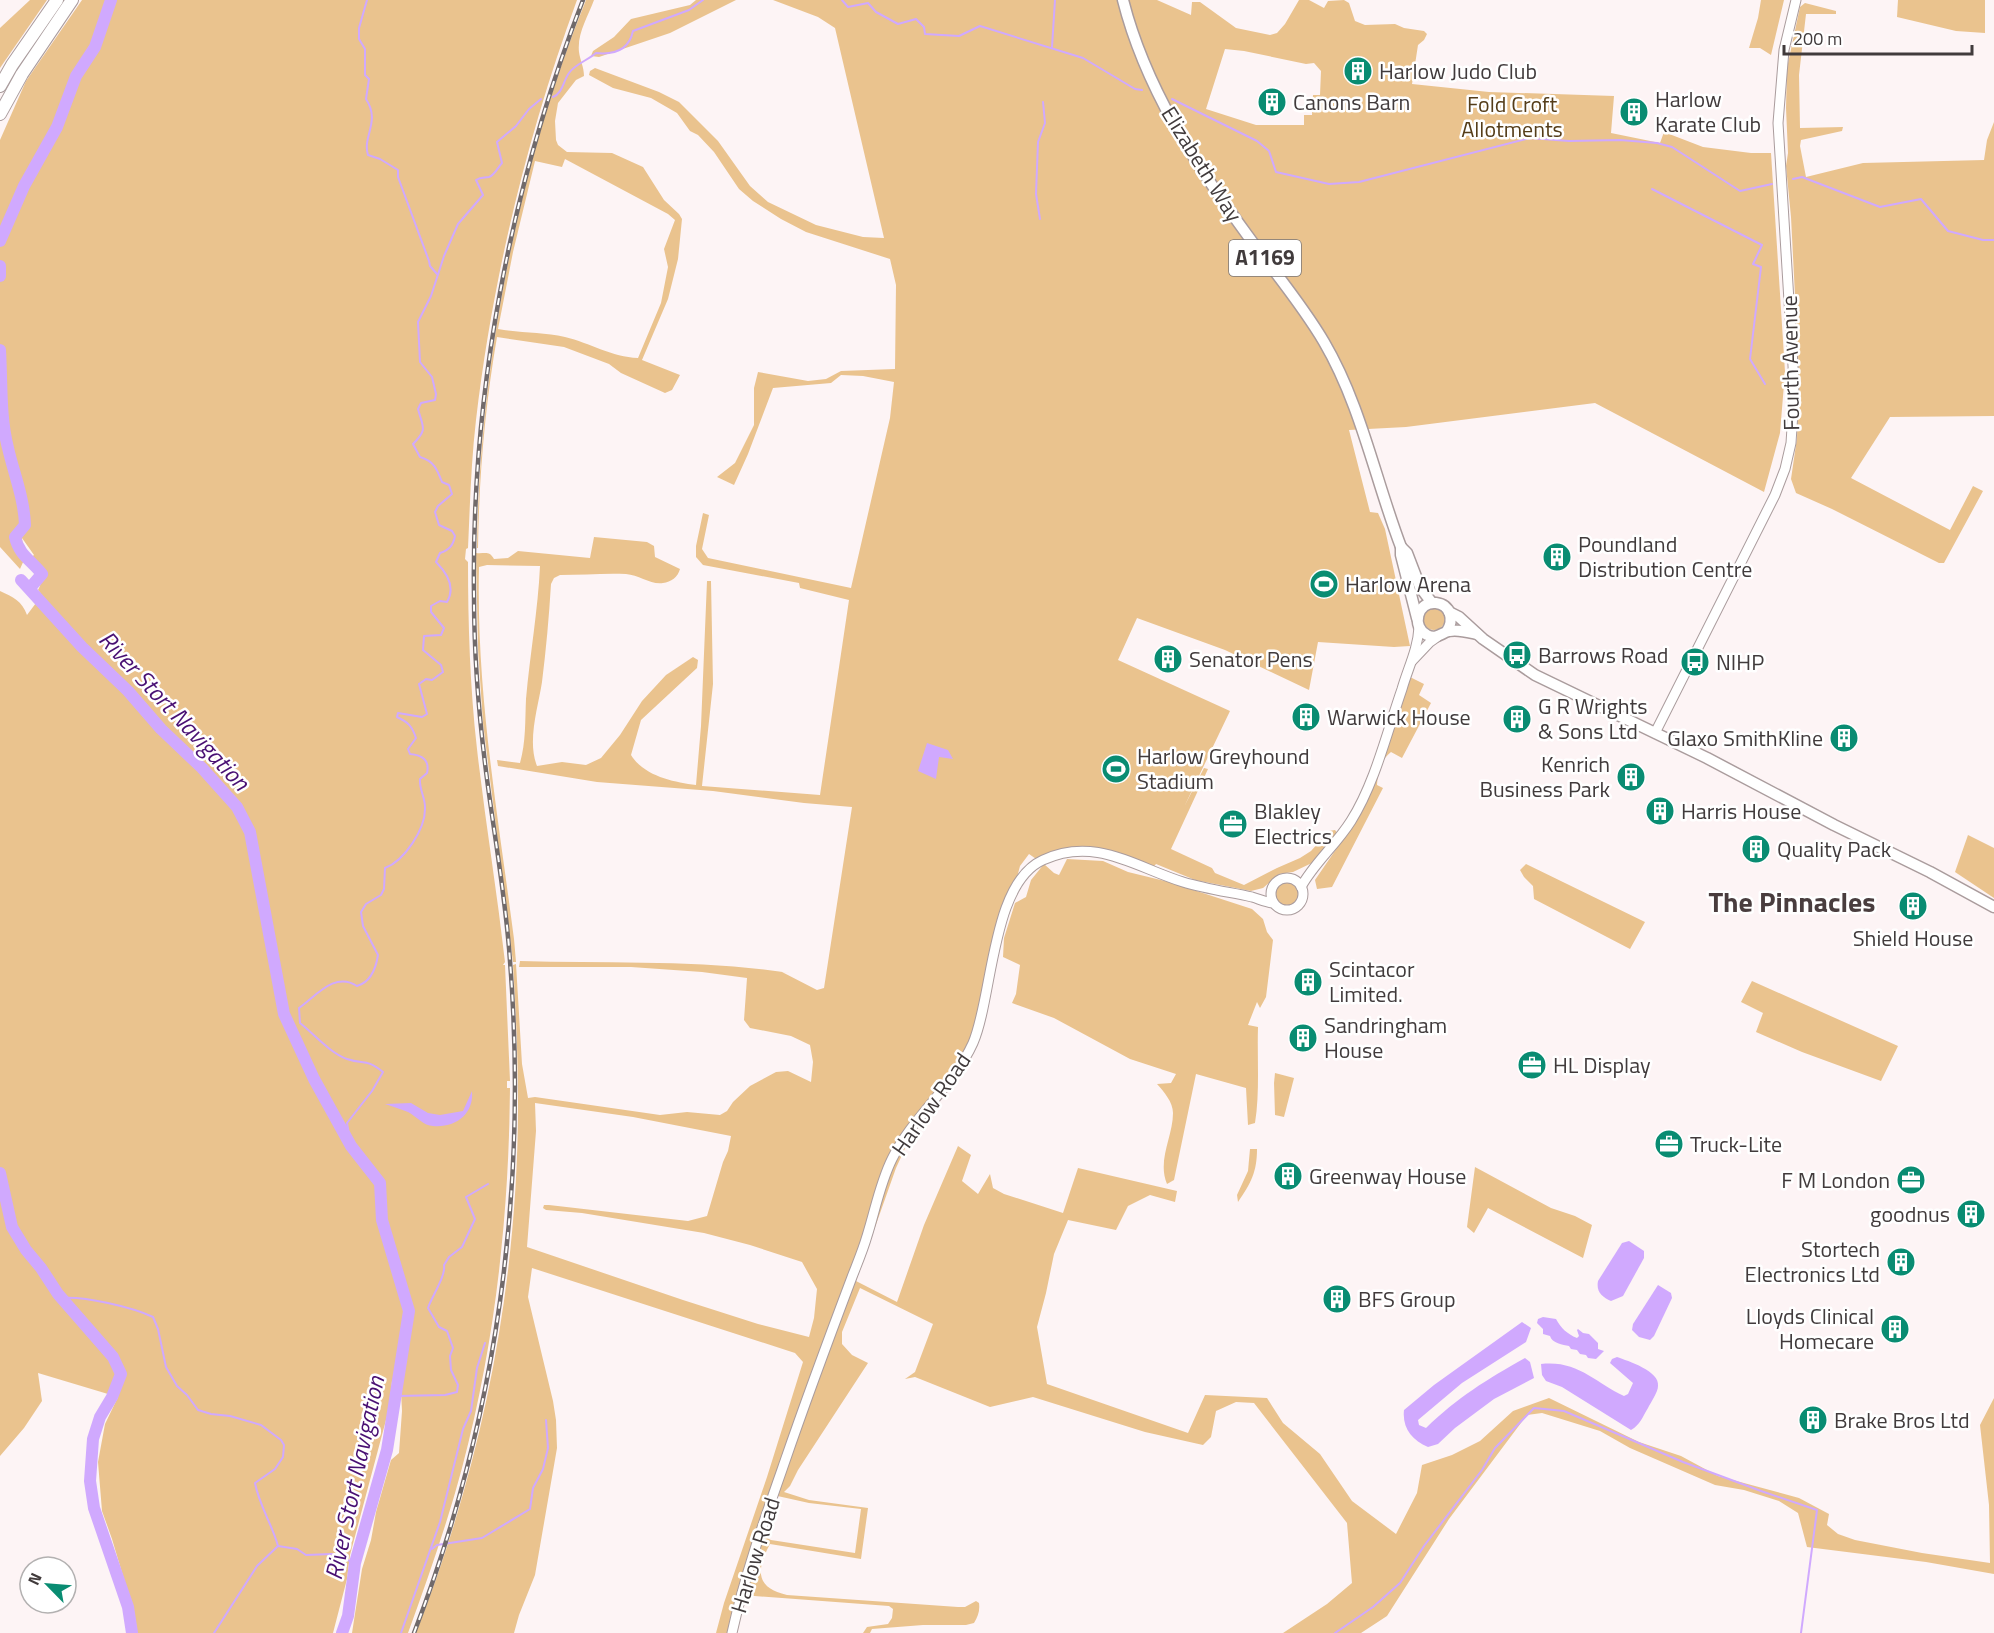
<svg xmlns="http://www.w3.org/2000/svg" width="1994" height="1633" viewBox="0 0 1994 1633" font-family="'Titillium Web',sans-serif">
  <rect width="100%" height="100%" fill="#fdf4f5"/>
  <!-- green -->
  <g fill="#eac38e" fill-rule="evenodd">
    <polygon points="30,0 47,0 0,68 0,28"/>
    <path d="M82 0H577C527 136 493 276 476 420 471 463 470 505 468 548L466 549 465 559 468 562C468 624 470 687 477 749 485 820 497 891 505 962L503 965H505L510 1081H507V1088H510C509 1216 495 1344 462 1468 447 1524 428 1578 408 1633H352L362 1569 371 1540 376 1512 391 1460 399 1453 402 1411 401 1391 392 1381 390 1405 350 1555 347 1579 333 1633H136L123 1576 112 1539 102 1511 98 1462 105 1424 118 1397 38 1373 42 1401 24 1428 0 1456V591C13 597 22 601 27 615L42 595 38 590C46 575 41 569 29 559L34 555 22 538 24 560 20 569 0 547V140L26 81Z"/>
    <path d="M586 0H594C588 17 577 33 579 52 580 60 584 67 584 76L576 80 558 103 555 121 556 140 558 145 567 152 612 153 643 167 664 200 679 214 682 219 678 259 668 299 642 360 680 375 672 390 665 393 621 373 609 364 564 347 497 337C485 406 479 477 478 548H477C479 368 518 167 586 0ZM565 159 668 214 675 220 664 249 668 267 661 303 638 358C612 357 590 343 565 337 543 332 520 333 498 329L513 252 535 161 562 167Z"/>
    <polygon points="696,0 736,0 670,33 599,57 591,56 593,51 614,37 631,19 690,5"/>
    <path d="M773 0H1157L1191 15 1192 2H1200L1236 28 1270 35 1277 33 1285 24 1299 0H1309L1324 8 1328 1 1344 0 1349 3 1355 21 1365 25 1395 24 1404 28 1424 31 1427 34 1424 40 1418 45 1412 84 1489 92 1614 96 1611 133 1660 143 1664 132 1703 147 1751 153H1771L1785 372 1780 433 1764 492 1595 403 1406 427 1349 430 1370 512 1378 513 1385 529 1410 646 1394 647 1318 642 1309 690 1225 650 1137 618 1118 660 1230 711 1185 805 1204 768 1208 769 1171 849 1212 868 1215 873 1244 885 1277 868 1300 858 1311 851 1329 831 1335 830 1339 835 1316 861 1293 872 1279 874 1263 888 1251 891 1195 880 1156 864 1151 870 1089 850 1039 861 1029 854 1020 866 974 1041 913 1131 896 1168 856 1281 897 1302 924 1225 958 1146 971 1155 962 1181 978 1194 990 1174 993 1188 1004 1194 1063 1213 1078 1168 1177 1191 1175 1202 1150 1195 1128 1206 1116 1230 1068 1220 1054 1254 1046 1293 1037 1327 1047 1384 1188 1433 1205 1395 1267 1398 1283 1423 1320 1454 1352 1501 1396 1534 1417 1493 1422 1465 1452 1455 1480 1441 1513 1411 1549 1398 1639 1442 1681 1456 1718 1476 1799 1498 1829 1514 1827 1525 1838 1534 1855 1540 1922 1553 1990 1563 1989 1505 1980 1425 1994 1398V1574L1926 1562 1807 1547 1798 1513 1779 1501 1744 1490 1715 1485 1630 1448 1600 1431 1542 1413 1527 1415 1449 1519 1387 1616 1361 1633H1283L1327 1604 1352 1583 1347 1523 1254 1403 1236 1402 1216 1411 1211 1437 1203 1445 1145 1432 1033 1397 990 1407 915 1377 905 1379 915 1372 933 1324 860 1288 842 1332V1344L852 1355 868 1363 798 1470 790 1486 784 1492 809 1500 868 1508 861 1559 770 1544C757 1568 754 1588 787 1595L958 1607H965L976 1601 979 1603C980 1611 978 1616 974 1623L966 1625H923L872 1629 870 1633H863L867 1627 888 1624 892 1618 893 1609 889 1606 742 1595 732 1633H716L724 1603 767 1477 803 1362 795 1353 532 1268 528 1297 553 1401 556 1420 557 1448 535 1575 519 1615 514 1633H416C482 1466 518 1285 518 1105 518 1058 516 1011 513 965L516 964 522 1064 528 1098 535 1097 660 1115 687 1112 720 1115 727 1111 733 1102 750 1086 776 1072 788 1071 811 1082 813 1062 810 1045 791 1036 750 1028 744 1020 747 978 702 972 631 967H519L520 961C612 964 705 959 796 974L782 972 817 990 824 988 852 807 804 803 713 791 597 782 498 766 497 760 520 763C526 742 525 721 526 699 530 654 538 610 540 566L487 565 479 567C476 692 498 815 514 939L516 962H513L483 723 478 649 476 553C485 554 489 550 494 559L508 558 518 551 590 558 594 537 647 542 654 546 655 557 680 569C678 577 671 582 663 583 651 585 639 575 626 574 605 573 582 575 560 575L554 578 551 584C549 617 546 650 542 682 538 708 527 741 537 766L562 762 586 765 601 758 620 735 642 701 666 675 693 657 698 660 697 668 641 720 631 755C644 776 673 782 696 785L701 726 707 581H711L713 684 702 786 820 795 849 600 800 588 799 583 703 565 696 557V546L703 513 709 515 702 549 708 558 851 588 890 418 894 382 863 376 841 375 831 383 773 388 748 454 734 485 717 477 735 463 754 425V388L758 372 808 381 826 379 841 371 895 369 896 285 890 259 806 232 781 219 753 201 739 189 714 152 698 135 690 131 677 113 651 98 613 88 589 75 590 71 595 68 659 92 679 102 718 141 750 186 768 202 816 225 863 237 884 238 835 28 818 17ZM1225 49 1244 51 1306 64 1314 63 1321 71 1320 95H1313L1312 115H1304V125H1256L1206 109ZM535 1103 633 1117 731 1136 728 1151 723 1162 707 1216 688 1221 549 1205H544L543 1208 546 1210 582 1213 704 1233 750 1245 802 1262 817 1289 814 1318 809 1337 758 1324 683 1300 527 1247 536 1131ZM773 1495 809 1503 861 1509 855 1553 771 1540 759 1534Z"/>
    <polygon points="1761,0 1784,0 1771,55 1760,48 1749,48 1758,18"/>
    <polygon points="1898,0 1985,0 1985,33 1956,31 1897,17"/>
    <polygon points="1805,3 1836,11 1836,14 1806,14 1799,75 1800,128 1843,127 1842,131 1801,140 1800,146 1806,177 1863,163 1984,160 1987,140 1994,122 1994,416 1890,417 1851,478 1950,530 1973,486 1983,491 1944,563 1939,563 1832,509 1796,493 1791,479 1797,438 1799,374 1791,217 1786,166 1788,153 1786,108 1787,68 1800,7"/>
    <circle cx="1434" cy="619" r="11"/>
    <path d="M1410 677 1424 684 1419 695 1431 703 1402 758 1391 752C1380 761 1378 772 1377 785L1383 788 1332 887 1317 889 1315 880 1352 826Z"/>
    <polygon points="1968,835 1994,848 1994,898 1955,872"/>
    <path d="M1067 859 1103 861 1128 872 1169 882 1252 909 1263 919 1267 932 1273 940 1266 997 1260 1008 1257 1002 1248 1025 1258 1027C1257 1059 1260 1092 1255 1123L1248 1125 1246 1088 1196 1074 1174 1180 1167 1184C1157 1160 1173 1137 1173 1113 1173 1102 1164 1092 1157 1084L1171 1083 1176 1074 1130 1059 1054 1018 1012 1003 1016 994 1020 965 1003 957 1004 938 1015 903 1026 897 1031 880 1044 864 1054 873 1059 875Z"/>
    <polygon points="1526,864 1645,922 1630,949 1534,899 1533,886 1524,877 1520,870"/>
    <circle cx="1287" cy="894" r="12"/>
    <polygon points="1752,981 1898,1046 1881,1081 1802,1052 1756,1032 1763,1013 1741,1002"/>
    <polygon points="1275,1073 1294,1078 1284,1117 1275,1115 1274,1083"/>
    <path d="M1250 1149H1257C1257 1172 1251 1183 1238 1202L1237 1195 1248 1171Z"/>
    <polygon points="1475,1167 1551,1208 1575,1216 1592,1225 1583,1258 1488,1208 1474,1233 1467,1227"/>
  </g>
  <!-- water -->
  <g fill="#d0a9fe">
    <polygon points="927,743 948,750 953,759 939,757 936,779 918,771"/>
    <path d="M472 1091C474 1114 456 1128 433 1126 424 1126 416 1116 408 1112 401 1109 393 1107 385 1104L411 1103 428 1113 440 1115 463 1111Z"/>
    <path d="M1629 1241 1644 1251V1258L1623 1296 1611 1301C1602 1297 1596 1292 1598 1281L1622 1243Z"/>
    <polygon points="1658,1285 1671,1293 1672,1298 1654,1336 1650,1340 1639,1337 1632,1330 1633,1324"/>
    <path d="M1543 1317 1556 1319C1561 1328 1567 1334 1577 1338L1579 1336 1577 1330 1578 1329 1583 1333 1589 1334 1598 1343V1349L1604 1351 1596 1359 1588 1358 1586 1355 1580 1354 1577 1350 1571 1349 1569 1346C1563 1345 1552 1343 1550 1336L1543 1334V1329L1537 1323 1538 1319Z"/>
    <path d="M1522 1322 1531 1328 1526 1342 1462 1383 1418 1420 1419 1425 1426 1428C1458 1397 1486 1380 1525 1358L1530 1362 1534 1378 1494 1399 1455 1428 1438 1444 1428 1447C1412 1440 1402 1428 1404 1410L1434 1385Z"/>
    <path d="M1617 1357C1628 1361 1660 1371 1658 1386 1658 1392 1651 1402 1648 1408 1643 1416 1640 1425 1631 1430L1562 1387 1546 1381 1542 1375 1541 1364C1578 1360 1594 1382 1624 1396L1628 1394 1633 1383 1610 1363 1612 1359Z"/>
  </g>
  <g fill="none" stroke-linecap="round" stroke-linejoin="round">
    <!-- stream -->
    <g stroke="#d0a9fe" stroke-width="2">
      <path d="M367 0 359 28V39L365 49V75L369 79 366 99C381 122 362 136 368 155L380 159 398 170V177L429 261 430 266 437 274"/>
      <polyline points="842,0 848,7 868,3 876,12 898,24 916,19 924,27 925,34 959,36 980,26 1083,58 1135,89 1142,90"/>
      <polyline points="1052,47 1055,0"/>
      <path d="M553 97C563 93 563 81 569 73 574 65 588 60 596 53 615 55 629 50 633 31L689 10 703 0"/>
      <polyline points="1172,99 1257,141 1269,151 1276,172 1329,184 1359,182 1530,138 1569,141 1620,140 1657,143 1672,147 1740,191 1772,184"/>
      <polyline points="1793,179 1802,177 1880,207 1921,199 1948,231 1983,240 1994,240"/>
      <polyline points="1652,189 1762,245 1753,264 1761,267 1750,359 1765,384"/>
      <polyline points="1040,219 1036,194 1038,142 1045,123 1043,102"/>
      <path d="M351 1146 347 1123 372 1091 383 1072C365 1058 365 1065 347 1059 330 1053 314 1034 300 1023L299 1008C316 996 335 971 357 986 371 982 376 968 378 955L363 926 361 912 366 904 381 895 384 889 385 868C404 861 426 829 425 807 425 797 419 789 420 779L427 773C430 760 422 755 410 754L408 749 416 738C412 726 408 722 397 717L398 713 422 717 427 714 419 684 426 679 432 680 443 672 441 665 423 650 424 636 441 635 444 628 431 612V606L440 601 447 602C456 587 447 573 436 562L440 553C449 550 453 546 455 536L452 531 439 525 435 512 438 506 452 494 449 485 442 482C437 469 434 461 420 457L413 444C428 429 423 428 418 409L421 403 435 400 436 394 432 377 420 362 418 322 431 296 444 256 458 224 483 195 476 180C481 177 484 178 489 177 495 175 498 167 502 163L497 142 516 126 529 109 541 99"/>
      <path d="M62 1298C84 1296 132 1307 153 1317L158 1329 166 1367 177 1386 187 1395 198 1410 211 1414 230 1416 261 1425 281 1440 284 1445 283 1457 275 1469 255 1483C259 1505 272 1524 278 1546"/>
      <path d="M397 1396 445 1395 457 1392 458 1385 451 1370 450 1356 453 1348 447 1331 439 1327 428 1308C432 1296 446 1276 444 1265L449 1257 462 1247 475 1219 466 1197 488 1184"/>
      <polyline points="432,1549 437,1545 482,1538 530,1509 533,1488 543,1469 548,1448 546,1420"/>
      <polyline points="354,1562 355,1563"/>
      <polyline points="214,1633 257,1566 278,1546 297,1549 306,1555 332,1554 350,1561"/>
      <polyline points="401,1633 440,1522 463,1429 471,1411 477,1368 485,1343"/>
      <polyline points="1335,1633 1373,1607 1400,1583 1424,1546 1482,1470 1495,1448 1534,1408 1564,1411 1683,1462 1761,1491 1817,1510 1801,1633"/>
    </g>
    <!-- river -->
    <g stroke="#d0a9fe" stroke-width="12">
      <polyline points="0,241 24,186 57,127 76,76 95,47 111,0"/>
      <polyline points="0,266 0,276"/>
      <path d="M0 350C2 383 0 417 8 448 14 474 24 498 25 525L15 537C19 555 31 560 42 574L30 588"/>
      <polyline points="21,580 82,647 128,691 161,729 202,768 237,807 250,832 284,1014 314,1079 351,1146 380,1183 382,1220 409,1311 387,1450 355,1563 348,1616 342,1633"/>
      <polyline points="0,1173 12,1227 26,1250 41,1268 58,1294 113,1357 121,1374 112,1397 100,1417 93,1439 90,1481 94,1508 128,1607 132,1633"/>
    </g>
    <!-- secondary casing -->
    <g stroke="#aa9c9d" stroke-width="11">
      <g id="secondary">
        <polyline points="1412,661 1430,642 1437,637"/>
        <polyline points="1655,733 1775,495 1785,469 1791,443 1793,412 1794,382 1778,123 1784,50 1796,0"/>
        <circle cx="1287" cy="894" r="16"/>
        <path d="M1301 887C1314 863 1336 845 1351 821 1375 783 1387 732 1402 689 1408 668 1418 649 1419 627"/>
        <path d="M732 1633C745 1574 765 1518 785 1461 806 1400 829 1338 852 1277 857 1264 863 1250 867 1236 875 1211 880 1183 892 1159 913 1116 953 1087 973 1043 993 997 991 883 1043 860 1095 836 1135 867 1183 882 1206 889 1229 892 1252 897 1259 899 1265 902 1273 903"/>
      </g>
    </g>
    <!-- primary casing -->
    <g stroke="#aa9c9d" stroke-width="13">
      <g id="primary">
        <path d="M1123 0C1145 87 1195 164 1248 236 1274 272 1301 303 1324 342 1361 405 1375 479 1401 547V555L1417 618"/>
        <polyline points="1401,547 1407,553 1420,587 1432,603"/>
        <polyline points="1449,612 1459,617 1483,639 1535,675 1707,758 1834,825 1930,872 1994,907"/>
        <path d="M1447 631C1454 620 1451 605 1436 603 1417 601 1411 627 1427 635 1436 640 1441 633 1449 631 1458 629 1468 632 1477 634"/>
      </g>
    </g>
    <!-- highway casing -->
    <g stroke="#aa9c9d" stroke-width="14">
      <g id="highway">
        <polyline points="0,86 12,65 57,0"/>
        <polyline points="0,114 22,74 72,0"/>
      </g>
    </g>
    <!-- secondary -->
    <use href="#secondary" stroke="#fff" stroke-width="9"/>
    <!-- primary -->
    <use href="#primary" stroke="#fff" stroke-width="10"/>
    <!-- highway -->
    <use href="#highway" stroke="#fff" stroke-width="12"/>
    <!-- rail casing -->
    <g stroke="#716a6b" stroke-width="4.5">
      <path id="rail" d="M414 1633C497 1418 528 1190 510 961 506 900 495 840 487 779 479 718 474 657 474 596 471 393 510 189 583 0"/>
    </g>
    <!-- rail -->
    <use href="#rail" stroke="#fff" stroke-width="2" stroke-dasharray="7" stroke-linecap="butt"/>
  </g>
  <!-- icons -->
  <defs>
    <g id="building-disc" transform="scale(1.5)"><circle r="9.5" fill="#098c72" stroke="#fff"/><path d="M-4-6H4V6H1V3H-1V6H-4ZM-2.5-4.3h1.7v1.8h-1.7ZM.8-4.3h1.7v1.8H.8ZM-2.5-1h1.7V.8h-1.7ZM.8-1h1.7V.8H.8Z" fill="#fff"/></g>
    <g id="stadium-disc" transform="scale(1.5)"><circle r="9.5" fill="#098c72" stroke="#fff"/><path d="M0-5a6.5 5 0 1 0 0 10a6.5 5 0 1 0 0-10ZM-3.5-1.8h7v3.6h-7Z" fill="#fff"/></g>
    <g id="bus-disc" transform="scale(1.5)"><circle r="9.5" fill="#098c72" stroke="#fff"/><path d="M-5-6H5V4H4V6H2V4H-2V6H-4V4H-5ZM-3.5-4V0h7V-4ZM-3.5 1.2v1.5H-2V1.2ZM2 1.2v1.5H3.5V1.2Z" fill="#fff"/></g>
    <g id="office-disc" transform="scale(1.5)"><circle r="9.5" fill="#098c72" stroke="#fff"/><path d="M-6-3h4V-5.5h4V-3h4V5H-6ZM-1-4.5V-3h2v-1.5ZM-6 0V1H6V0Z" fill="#fff"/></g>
  </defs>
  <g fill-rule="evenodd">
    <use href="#building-disc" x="1358" y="71"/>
    <use href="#building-disc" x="1272" y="102"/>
    <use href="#building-disc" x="1634" y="112"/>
    <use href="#building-disc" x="1557" y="557"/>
    <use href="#stadium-disc" x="1324" y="584"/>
    <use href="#bus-disc" x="1517" y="655"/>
    <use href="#building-disc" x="1168" y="659"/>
    <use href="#bus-disc" x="1695" y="662"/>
    <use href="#building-disc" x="1306" y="717"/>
    <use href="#building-disc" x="1517" y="719"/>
    <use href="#building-disc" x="1844" y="738"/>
    <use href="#stadium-disc" x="1116" y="769"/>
    <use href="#building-disc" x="1631" y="777"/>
    <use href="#building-disc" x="1660" y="811"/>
    <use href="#office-disc" x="1233" y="824"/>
    <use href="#building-disc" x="1756" y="849"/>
    <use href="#building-disc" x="1913" y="906"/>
    <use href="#building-disc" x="1308" y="982"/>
    <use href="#building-disc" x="1303" y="1038"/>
    <use href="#office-disc" x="1532" y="1065"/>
    <use href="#office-disc" x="1669" y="1144"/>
    <use href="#building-disc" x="1288" y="1176"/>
    <use href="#office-disc" x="1911" y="1180"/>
    <use href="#building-disc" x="1971" y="1214"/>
    <use href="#building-disc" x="1901" y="1262"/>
    <use href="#building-disc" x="1337" y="1299"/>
    <use href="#building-disc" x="1895" y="1329"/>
    <use href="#building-disc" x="1813" y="1420"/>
  </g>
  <g text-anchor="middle" stroke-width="5" stroke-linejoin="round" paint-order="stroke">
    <!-- shield labels -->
    <rect fill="#fff" stroke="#7a7676" stroke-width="1.5" x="1229" y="240" width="72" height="36" rx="4.5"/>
    <g font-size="21" font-weight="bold" fill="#413b3c">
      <text x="1265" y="265">A1169</text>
    </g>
    <!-- poi labels -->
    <g font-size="22" fill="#413b3c" stroke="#fff" text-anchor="start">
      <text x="1379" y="79">Harlow Judo Club</text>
      <text x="1655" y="107">Harlow<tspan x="1655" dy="25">Karate Club</tspan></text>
      <text x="1293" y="110">Canons Barn</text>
      <text x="1578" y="552">Poundland<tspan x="1578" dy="25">Distribution Centre</tspan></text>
      <text x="1345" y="592">Harlow Arena</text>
      <text x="1538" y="663">Barrows Road</text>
      <text x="1189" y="667">Senator Pens</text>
      <text x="1716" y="670">NIHP</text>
      <text x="1538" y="714">G R Wrights<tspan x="1538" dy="25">&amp; Sons Ltd</tspan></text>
      <text x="1327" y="725">Warwick House</text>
      <text x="1823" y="746" text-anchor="end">Glaxo SmithKline</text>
      <text x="1137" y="764">Harlow Greyhound<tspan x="1137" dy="25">Stadium</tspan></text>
      <text x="1610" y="772" text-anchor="end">Kenrich<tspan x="1610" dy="25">Business Park</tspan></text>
      <text x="1254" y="819">Blakley<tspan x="1254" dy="25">Electrics</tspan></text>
      <text x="1681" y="819">Harris House</text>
      <text x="1777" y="857">Quality Pack</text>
      <text x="1913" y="946" text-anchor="middle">Shield House</text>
      <text x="1329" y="977">Scintacor<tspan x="1329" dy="25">Limited.</tspan></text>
      <text x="1324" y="1033">Sandringham<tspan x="1324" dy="25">House</tspan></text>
      <text x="1553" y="1073">HL Display</text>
      <text x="1690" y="1152">Truck-Lite</text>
      <text x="1309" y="1184">Greenway House</text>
      <text x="1890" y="1188" text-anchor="end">F M London</text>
      <text x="1950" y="1222" text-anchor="end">goodnus</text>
      <text x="1880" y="1257" text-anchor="end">Stortech<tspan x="1880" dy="25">Electronics Ltd</tspan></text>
      <text x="1358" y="1307">BFS Group</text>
      <text x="1874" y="1324" text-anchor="end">Lloyds Clinical<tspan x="1874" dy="25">Homecare</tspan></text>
      <text x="1834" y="1428">Brake Bros Ltd</text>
    </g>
    <!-- park labels -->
    <g font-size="22" fill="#553d19" stroke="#fff">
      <text x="1512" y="112">Fold Croft<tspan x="1512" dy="25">Allotments</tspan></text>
    </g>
    <!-- street labels -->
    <g font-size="22" fill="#413b3c" stroke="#fff">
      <text transform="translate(1202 164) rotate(58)" y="8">Elizabeth Way</text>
      <text transform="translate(1790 363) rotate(-91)" y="8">Fourth Avenue</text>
      <text transform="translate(931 1104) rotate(-55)" y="8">Harlow Road</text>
      <text transform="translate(755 1555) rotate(-73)" y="8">Harlow Road</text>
    </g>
    <!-- water labels -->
    <g font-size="24" font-style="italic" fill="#491073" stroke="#fff">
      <text transform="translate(174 711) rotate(47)" y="8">River Stort Navigation</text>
      <text transform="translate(355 1478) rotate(-78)" y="8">River Stort Navigation</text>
    </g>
    <!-- district labels -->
    <g font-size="28" font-weight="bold" fill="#493d3e" stroke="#fff">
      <text x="1792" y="912">The Pinnacles</text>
    </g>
  </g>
  <!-- north arrow -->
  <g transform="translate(48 1585) rotate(295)"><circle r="28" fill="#ffffff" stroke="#b3b1b1" stroke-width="1.5"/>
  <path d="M0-4.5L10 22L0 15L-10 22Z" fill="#098c72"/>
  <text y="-9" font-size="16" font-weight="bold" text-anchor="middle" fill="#413b3c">N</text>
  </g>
  <!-- scale -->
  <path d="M1784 45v9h188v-9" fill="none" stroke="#413b3c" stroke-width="3"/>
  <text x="1793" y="45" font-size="18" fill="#413b3c" stroke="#ffffff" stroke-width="4.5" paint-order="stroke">200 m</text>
</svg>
